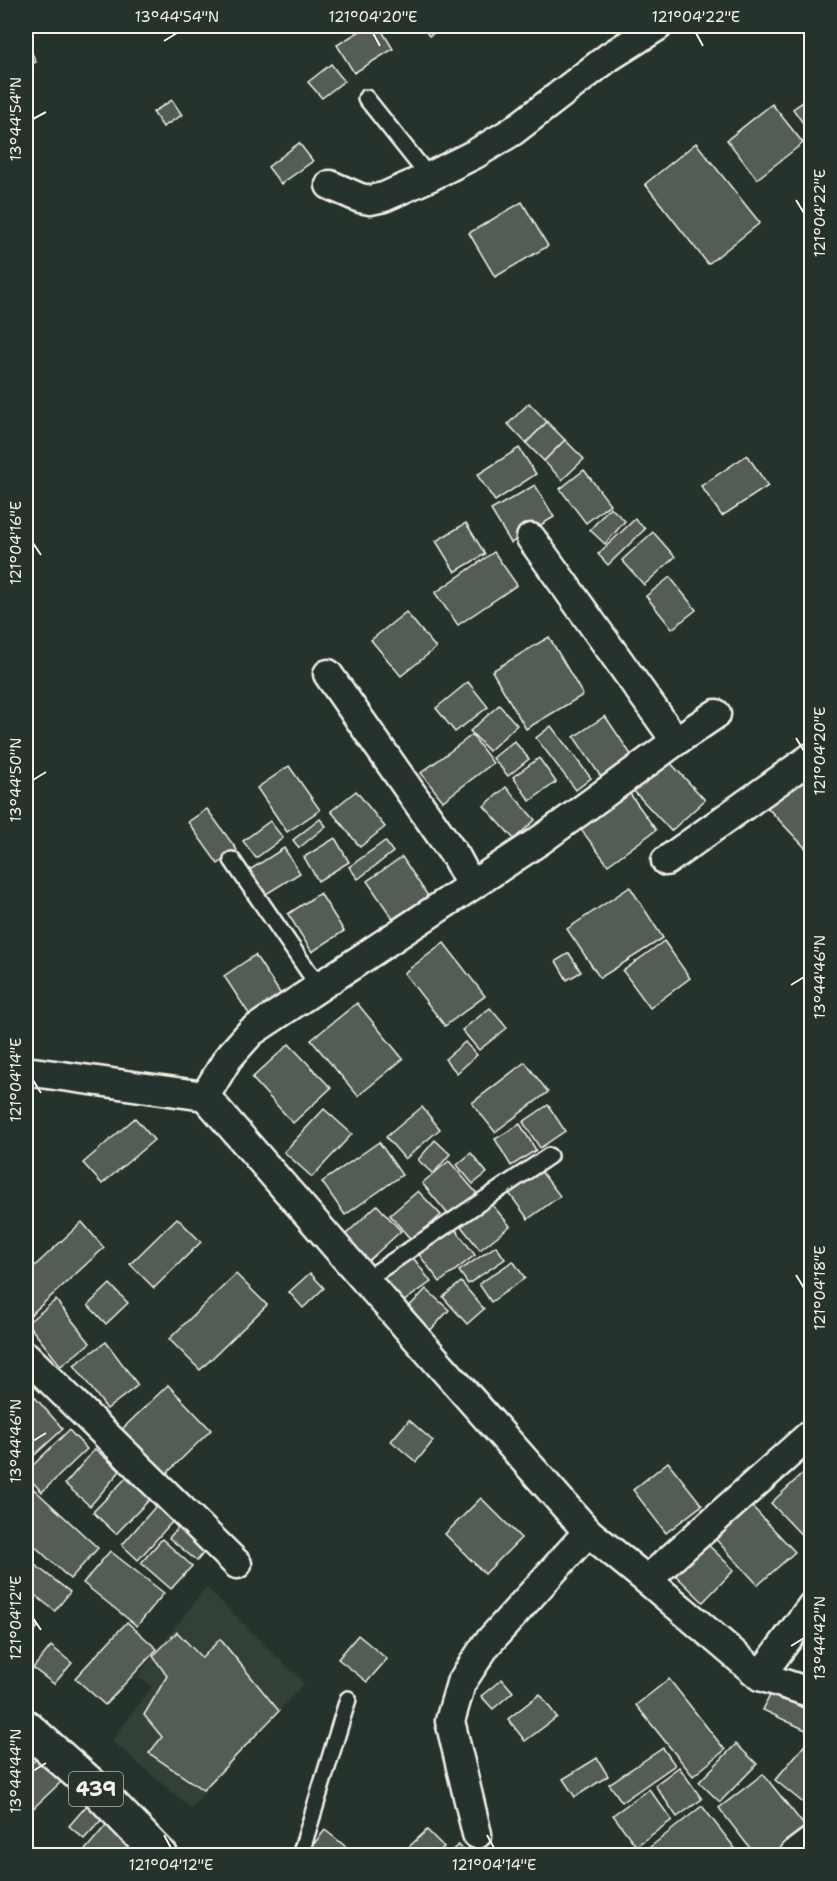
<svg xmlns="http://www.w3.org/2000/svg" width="837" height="1881" viewBox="0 0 837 1881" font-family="'Shantell Sans',sans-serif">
  <rect width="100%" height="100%" fill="#26332d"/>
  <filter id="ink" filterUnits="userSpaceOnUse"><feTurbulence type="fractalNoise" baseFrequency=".0167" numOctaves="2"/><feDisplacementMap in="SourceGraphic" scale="12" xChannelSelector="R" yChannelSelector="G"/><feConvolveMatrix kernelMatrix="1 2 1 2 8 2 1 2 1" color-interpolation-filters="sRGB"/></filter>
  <g filter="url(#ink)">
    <!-- built -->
    <polygon fill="#333f39" points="206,1587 304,1683 191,1808 112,1741 152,1686 137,1677"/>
    <!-- building -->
    <g fill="#525c55" stroke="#f4f1e8" stroke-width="1.5">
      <polygon points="368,26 379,26 393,49 354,73 337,45"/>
      <polygon points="422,26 446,26 429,36"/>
      <polygon points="31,51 36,62 26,67 26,53"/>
      <polygon points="331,64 344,81 322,98 308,82"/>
      <polygon points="812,96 812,136 793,109"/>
      <polygon points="172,100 182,115 163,127 153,112"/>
      <polygon points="772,104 803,143 757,179 727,140"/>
      <polygon points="299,143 313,161 281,184 268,167"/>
      <polygon points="696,143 760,223 708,264 645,184"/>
      <polygon points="522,202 548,246 495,277 469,233"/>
      <polygon points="529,403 547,422 526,443 508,424"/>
      <polygon points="547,422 565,440 544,461 526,443"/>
      <polygon points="565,440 584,459 562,480 544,461"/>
      <polygon points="519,448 536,474 495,501 477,475"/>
      <polygon points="747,455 768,486 722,516 701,486"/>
      <polygon points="584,470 610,504 586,523 560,489"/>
      <polygon points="535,485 554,517 511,543 491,510"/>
      <polygon points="610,507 625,521 605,544 590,530"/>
      <polygon points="635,519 645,529 608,565 598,554"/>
      <polygon points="466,523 485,554 455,572 436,541"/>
      <polygon points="653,532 675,557 644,585 622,560"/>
      <polygon points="494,552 517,585 458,625 435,593"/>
      <polygon points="670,577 696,610 672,629 646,596"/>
      <polygon points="406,612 436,648 401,676 371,640"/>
      <polygon points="549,637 583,695 526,729 492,671"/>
      <polygon points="468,682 488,707 455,732 436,708"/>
      <polygon points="499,705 517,725 489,751 470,731"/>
      <polygon points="605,716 632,756 601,777 574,737"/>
      <polygon points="551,726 591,778 576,790 536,738"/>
      <polygon points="472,735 493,763 443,801 421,773"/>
      <polygon points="514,741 529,759 508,776 493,758"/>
      <polygon points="665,757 705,800 671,831 631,788"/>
      <polygon points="539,758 556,782 530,801 513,777"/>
      <polygon points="812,764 812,855 763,803"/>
      <polygon points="289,766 320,810 287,832 257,788"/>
      <polygon points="506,787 535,820 514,839 484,806"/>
      <polygon points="356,791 385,827 360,847 331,811"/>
      <polygon points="628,791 656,830 608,865 579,827"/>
      <polygon points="207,809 237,850 218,864 188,822"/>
      <polygon points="320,819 326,826 299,848 293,840"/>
      <polygon points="270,821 283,838 256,858 243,841"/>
      <polygon points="335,838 349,862 318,881 304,857"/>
      <polygon points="385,841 393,852 358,879 349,867"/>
      <polygon points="284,848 300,873 263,896 248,871"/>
      <polygon points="402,857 428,896 393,919 367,881"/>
      <polygon points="630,887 663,938 600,978 567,929"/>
      <polygon points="320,893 344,931 312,952 288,914"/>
      <polygon points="664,941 690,978 650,1008 623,971"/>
      <polygon points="444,943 485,996 445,1026 404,973"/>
      <polygon points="569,953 581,972 567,980 556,961"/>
      <polygon points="255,955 284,999 253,1020 224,976"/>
      <polygon points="357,1003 403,1059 358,1096 311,1040"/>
      <polygon points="490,1008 507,1028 479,1050 462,1030"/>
      <polygon points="465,1042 477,1055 457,1073 445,1059"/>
      <polygon points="289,1044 331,1088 293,1123 252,1078"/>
      <polygon points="525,1062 548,1092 495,1132 472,1103"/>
      <polygon points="548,1105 565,1131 540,1148 523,1122"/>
      <polygon points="422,1107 440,1129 405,1159 386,1137"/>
      <polygon points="324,1109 352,1134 312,1177 284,1152"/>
      <polygon points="135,1118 154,1140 102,1184 83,1163"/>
      <polygon points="520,1124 536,1150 511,1166 495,1139"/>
      <polygon points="435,1140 450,1154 433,1174 418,1160"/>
      <polygon points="379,1142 402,1175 345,1215 322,1182"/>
      <polygon points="471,1153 487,1173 473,1184 457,1165"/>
      <polygon points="449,1161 479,1196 452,1219 422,1183"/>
      <polygon points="540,1170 560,1196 528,1219 509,1193"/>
      <polygon points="418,1191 441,1215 412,1241 390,1215"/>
      <polygon points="489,1201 510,1226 480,1250 460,1225"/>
      <polygon points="377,1205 401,1231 367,1262 344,1236"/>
      <polygon points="177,1218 201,1242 154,1288 130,1264"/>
      <polygon points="82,1222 104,1248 26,1319 26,1274"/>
      <polygon points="453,1226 475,1255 440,1282 417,1252"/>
      <polygon points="496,1246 505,1259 468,1284 459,1271"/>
      <polygon points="409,1252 431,1282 397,1306 375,1277"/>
      <polygon points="513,1261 525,1278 491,1302 479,1284"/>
      <polygon points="310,1273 324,1288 303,1308 289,1292"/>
      <polygon points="236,1274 267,1305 200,1370 169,1339"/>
      <polygon points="461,1282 484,1309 467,1324 443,1297"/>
      <polygon points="110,1284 128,1303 106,1324 88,1305"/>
      <polygon points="426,1289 449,1310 428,1333 405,1311"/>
      <polygon points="56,1300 90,1343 61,1366 27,1323"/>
      <polygon points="106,1342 138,1385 107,1409 74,1365"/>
      <polygon points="168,1385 211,1430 164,1476 120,1431"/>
      <polygon points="32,1394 63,1429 28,1461 26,1458 26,1400"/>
      <polygon points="409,1420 433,1441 416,1462 391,1441"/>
      <polygon points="69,1430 87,1449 42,1492 26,1475 26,1472"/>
      <polygon points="95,1449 120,1471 90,1506 65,1484"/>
      <polygon points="668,1462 702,1505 666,1533 633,1490"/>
      <polygon points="812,1465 812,1546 771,1503"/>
      <polygon points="126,1478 150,1499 116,1534 93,1512"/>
      <polygon points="26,1482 98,1548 70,1579 26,1538"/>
      <polygon points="163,1498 180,1513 138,1560 122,1545"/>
      <polygon points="481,1498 521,1538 485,1574 445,1534"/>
      <polygon points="746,1500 795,1552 758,1585 710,1533"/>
      <polygon points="183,1522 210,1545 197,1561 169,1538"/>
      <polygon points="699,1536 734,1570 703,1602 668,1568"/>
      <polygon points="162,1539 192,1566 171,1589 141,1563"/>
      <polygon points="110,1551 164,1593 137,1626 83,1583"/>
      <polygon points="26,1558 70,1592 55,1611 26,1588"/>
      <polygon points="26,1616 38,1627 26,1640"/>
      <polygon points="127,1622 157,1649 105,1705 75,1678"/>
      <polygon points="177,1632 202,1658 220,1639 279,1711 203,1790 149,1753 162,1737 144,1715 167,1676 153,1656"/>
      <polygon points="358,1635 387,1659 367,1682 338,1659"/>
      <polygon points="51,1646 72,1663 54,1684 33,1668"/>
      <polygon points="502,1679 513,1692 493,1709 481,1696"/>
      <polygon points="669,1679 725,1750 693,1776 636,1705"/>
      <polygon points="771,1693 812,1712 812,1733 763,1710"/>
      <polygon points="540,1694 557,1717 525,1741 508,1719"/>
      <polygon points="809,1740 812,1742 812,1810 775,1780"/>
      <polygon points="736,1744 757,1764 720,1802 699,1782"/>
      <polygon points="663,1748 675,1765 622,1802 609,1784"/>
      <polygon points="38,1757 61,1782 26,1815 26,1769"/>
      <polygon points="597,1758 608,1776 575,1797 563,1779"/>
      <polygon points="679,1767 702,1799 677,1817 655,1785"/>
      <polygon points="763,1774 807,1829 773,1856 756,1856 719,1808"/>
      <polygon points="649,1789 672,1820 636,1846 613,1815"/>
      <polygon points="88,1804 104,1817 84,1839 69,1826"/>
      <polygon points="702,1806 741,1856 649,1856 645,1851"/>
      <polygon points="107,1824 133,1847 126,1856 80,1856"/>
      <polygon points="325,1830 355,1854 354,1856 304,1856"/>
      <polygon points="427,1830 444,1847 435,1856 399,1856"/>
      <polygon points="26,1839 40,1856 26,1856"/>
      <polygon points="458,1845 468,1856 446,1856"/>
    </g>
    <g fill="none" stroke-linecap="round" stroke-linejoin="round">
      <!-- service casing -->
      <g stroke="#f4f1e8" stroke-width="20">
        <g id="service">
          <polyline points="366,98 429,177"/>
          <polyline points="232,860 319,987"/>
          <polyline points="365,1280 549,1156"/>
          <polyline points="300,1856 348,1699"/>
        </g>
      </g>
      <!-- minor casing -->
      <g stroke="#f4f1e8" stroke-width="33">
        <g id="minor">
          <polyline points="330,185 360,198 370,200 384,197 429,177 475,154 513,131 609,57 658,26"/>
          <polyline points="531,538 676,741"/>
          <polyline points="328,674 456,857 471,885"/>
          <polyline points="716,714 676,741 542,839 251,1032 228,1058 205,1096 365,1280 588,1532 647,1580 760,1676"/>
          <polyline points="666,861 812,757"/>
          <polyline points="26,1071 205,1096"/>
          <polyline points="26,1356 237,1564"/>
          <polyline points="647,1580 812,1433"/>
          <polyline points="812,1606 760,1676 812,1693"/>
          <polyline points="477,1834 450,1721 461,1683 486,1645 588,1532"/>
        </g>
      </g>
      <!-- tertiary casing -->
      <g stroke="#f4f1e8" stroke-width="38">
        <polyline id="tertiary" points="796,1856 812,1844"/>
      </g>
      <!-- primary casing -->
      <g stroke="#f4f1e8" stroke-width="38">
        <polyline id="primary" points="26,1727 97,1790 161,1856"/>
      </g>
      <!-- service -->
      <use href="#service" stroke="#26332d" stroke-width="15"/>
      <!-- minor -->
      <use href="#minor" stroke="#26332d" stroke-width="28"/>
      <!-- tertiary -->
      <use href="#tertiary" stroke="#26332d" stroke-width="33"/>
      <!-- primary -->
      <use href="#primary" stroke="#26332d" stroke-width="33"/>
    </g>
  </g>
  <!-- ticks -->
  <path fill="none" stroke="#f4f1e8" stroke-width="2" d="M373 33 380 46M696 33 703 46M164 41 177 33M33 119 46 112M796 200 804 213M33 543 41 555M796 738 804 751M33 780 46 772M791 985 804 977M33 1080 41 1093M796 1275 804 1288M33 1441 46 1433M33 1618 41 1630M791 1646 804 1638M33 1771 46 1763M164 1835 171 1848M487 1835 494 1848"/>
  <g text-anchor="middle" stroke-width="4.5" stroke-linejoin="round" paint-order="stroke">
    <!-- shield labels -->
    <rect fill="#26332d" stroke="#b6b8b0" stroke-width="1.5" x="69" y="1772" width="54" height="34" rx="4.5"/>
    <g font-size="20" font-weight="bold" fill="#f4f1e8">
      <text x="96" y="1796">439</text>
    </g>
  </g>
  <!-- margin -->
  <rect width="837" height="1881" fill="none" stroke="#26332d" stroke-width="66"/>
  <rect x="33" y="33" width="771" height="1815" fill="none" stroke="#f4f1e8" stroke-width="2"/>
  <g font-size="15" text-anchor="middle" fill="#f4f1e8">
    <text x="177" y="22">13°44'54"N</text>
    <text x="373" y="22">121°04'20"E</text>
    <text x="696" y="22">121°04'22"E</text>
    <text transform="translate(16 119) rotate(-90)" y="5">13°44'54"N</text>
    <text transform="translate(820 213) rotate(-90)" y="5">121°04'22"E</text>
    <text transform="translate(16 543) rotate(-90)" y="5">121°04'16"E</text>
    <text transform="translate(820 751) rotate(-90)" y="5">121°04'20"E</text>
    <text transform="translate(16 780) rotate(-90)" y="5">13°44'50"N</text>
    <text transform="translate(820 977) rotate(-90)" y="5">13°44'46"N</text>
    <text transform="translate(16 1080) rotate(-90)" y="5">121°04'14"E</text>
    <text transform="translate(820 1288) rotate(-90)" y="5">121°04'18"E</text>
    <text transform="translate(16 1441) rotate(-90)" y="5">13°44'46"N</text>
    <text transform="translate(16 1618) rotate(-90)" y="5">121°04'12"E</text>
    <text transform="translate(820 1638) rotate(-90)" y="5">13°44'42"N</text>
    <text transform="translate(16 1771) rotate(-90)" y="5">13°44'44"N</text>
    <text x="171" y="1870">121°04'12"E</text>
    <text x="494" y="1870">121°04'14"E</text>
  </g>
</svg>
